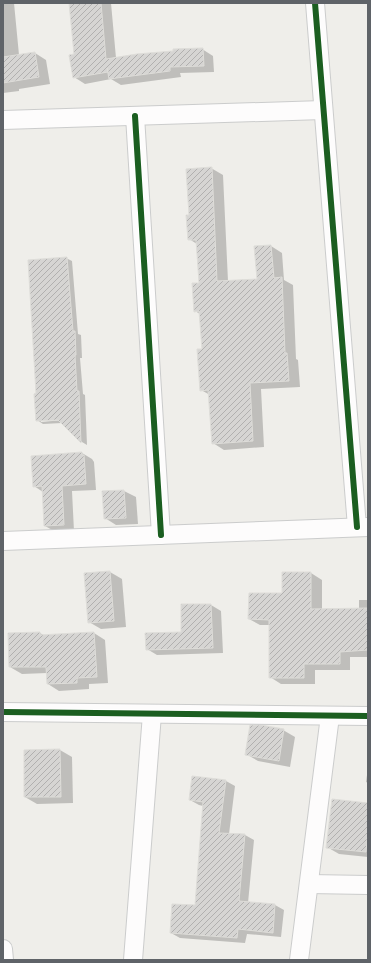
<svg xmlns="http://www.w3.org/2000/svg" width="371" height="963" viewBox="0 0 371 963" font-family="'Fira Sans Condensed',sans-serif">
  <defs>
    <pattern id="building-hatch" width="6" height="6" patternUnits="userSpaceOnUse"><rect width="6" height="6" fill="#d6d5d3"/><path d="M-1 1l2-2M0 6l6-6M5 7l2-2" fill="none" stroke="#b1b0af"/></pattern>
  </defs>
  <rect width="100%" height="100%" fill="#efeeea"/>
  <!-- shadow -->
  <g fill="#0003" fill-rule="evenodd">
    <polygon points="3,3 14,3 19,55 35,53 46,60 50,84 19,89 19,91 3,93"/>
    <polygon points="70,3 111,3 116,58 202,49 213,56 214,72 180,73 181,77 121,85 111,79 85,84 74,77 76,55"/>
    <polygon points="211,168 223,175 228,281 258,280 271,246 282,253 284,280 293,285 296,359 298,360 300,387 261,389 264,447 224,450 213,443 210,395 201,390 203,349 200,314 195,311 200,284 197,244 189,239 190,216"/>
    <path d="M66 258 72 261 78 334 81 335 82 358H80L83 394 85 395 87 445 82 442 62 423 43 424 37 420V394ZM63 418V420L41 422V420Z"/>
    <polygon points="82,453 92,459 94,462 96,490 72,491 74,531 56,532 45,526 43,492 34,486"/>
    <polygon points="124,491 136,497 138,524 116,525 105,518 103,492"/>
    <polygon points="110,572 122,579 126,627 101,629 89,622"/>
    <polygon points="283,573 311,573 322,580 322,610 359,609 359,600 368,600 368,657 350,657 350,670 315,670 315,684 281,684 270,677 270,625 260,625 249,619 283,594"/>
    <polygon points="211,605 221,611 223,653 157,655 147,649 182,633"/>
    <polygon points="40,633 45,636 94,633 105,640 108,683 89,684 89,689 59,691 48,684 47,673 22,674 10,667"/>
    <polygon points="283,730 295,737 290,767 258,761 246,754"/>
    <polygon points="60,750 72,757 73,803 37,804 25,797 25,751"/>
    <polygon points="368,768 368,783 366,782"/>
    <polygon points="226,781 235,786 229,834 245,835 254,840 248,903 275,905 284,910 281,937 247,934 245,943 180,938 171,933 196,906 203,806 199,805 190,800"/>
    <polygon points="368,804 368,857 339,854 327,847"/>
  </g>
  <!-- building -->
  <g fill="url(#building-hatch)" stroke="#deddd9">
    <polygon points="69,3 101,3 106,59 137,54 173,51 173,49 203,48 204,66 170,67 170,71 109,79 107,68 108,72 73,78 69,55 74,54"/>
    <polygon points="35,52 39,77 3,83 3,57"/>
    <polygon points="212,167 217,281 257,279 254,246 271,245 274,278 282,277 285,353 287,353 289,381 250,383 253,441 212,444 208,390 200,391 197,349 202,349 199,311 194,312 192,283 199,283 196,240 188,240 186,215 189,215 186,169"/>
    <polygon points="67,257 73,331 75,331 76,355 75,355 77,391 79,391 81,443 58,420 36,421 34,394 36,393 28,260"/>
    <polygon points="82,452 82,455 84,455 86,484 62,486 64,525 44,526 42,486 33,487 31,456"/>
    <polygon points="124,490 126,518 104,519 102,491"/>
    <polygon points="110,571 114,621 88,623 84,573"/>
    <polygon points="282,572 311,572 311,609 368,608 368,650 340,652 340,664 304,664 304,678 269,678 269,620 248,619 249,593 282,593"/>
    <polygon points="181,604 211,604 213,648 146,650 145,633 181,632"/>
    <polygon points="40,632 40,635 94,632 97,677 77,678 77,683 47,684 46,667 9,667 8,633"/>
    <polygon points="250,725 261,725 284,729 279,761 245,755"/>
    <polygon points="60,749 61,797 24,797 24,750"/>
    <polygon points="192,776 226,780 219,833 245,834 239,901 275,904 273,933 238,929 237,938 170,933 172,904 195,905 203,802 189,800"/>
    <polygon points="332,799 368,803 368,830 366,852 326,848"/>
  </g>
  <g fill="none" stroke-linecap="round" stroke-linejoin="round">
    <!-- minor casing -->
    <g stroke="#cbcccc" stroke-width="20">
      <g id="minor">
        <polyline points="315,3 357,527"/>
        <polyline points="135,116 161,535"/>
        <polyline points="3,120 323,110"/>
        <polyline points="3,541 368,527"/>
        <polyline points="3,712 368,716"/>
        <polyline points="309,884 368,885"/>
        <polyline points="3,949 4,960"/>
        <polyline points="133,960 152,714"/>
        <polyline points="299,960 330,716"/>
      </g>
    </g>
    <!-- minor -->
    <use href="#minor" stroke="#fdfcfc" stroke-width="18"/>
    <!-- cycleway casing -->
    <g stroke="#fff" stroke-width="8">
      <g id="cycleway">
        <polyline points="315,3 357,527"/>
        <polyline points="135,116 161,535"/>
        <polyline points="3,712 368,716"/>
      </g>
    </g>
    <!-- cycleway -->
    <use href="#cycleway" stroke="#1b5e20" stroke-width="6"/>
  </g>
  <!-- border -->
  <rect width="371" height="963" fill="none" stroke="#5f6368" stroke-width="8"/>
</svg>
